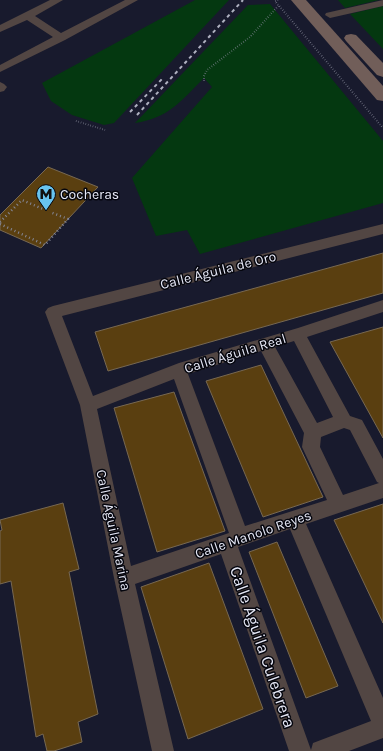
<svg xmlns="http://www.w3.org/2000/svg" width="383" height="751" viewBox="0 0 383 751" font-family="Karla,sans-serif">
  <rect width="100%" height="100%" fill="#181a2d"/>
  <!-- green -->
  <g fill="#043810">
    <polygon points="195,0 229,0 114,123 104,125 72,115 51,101 42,83"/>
    <polygon points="338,0 379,0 345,8"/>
    <path d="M270 4 383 141V203L200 254 187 230 156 236 132 178 212 87 204 78C181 101 169 118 135 123L248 5Z"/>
    <polygon points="383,6 383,49 350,14"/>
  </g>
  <!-- building -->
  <g fill="#5a3f10" stroke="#776852">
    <polygon points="48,167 98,187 41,248 0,230 0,215"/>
    <polygon points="383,253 383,293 108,371 95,332"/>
    <polygon points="383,327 383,438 330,342"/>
    <polygon points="261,365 323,497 263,517 206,381"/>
    <polygon points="174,392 225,531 157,552 114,408"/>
    <polygon points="63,503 79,569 69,572 98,714 78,722 82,742 54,751 47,751 43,734 36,737 11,581 0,584 0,531 2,530 0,520"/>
    <polygon points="383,504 383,623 334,520"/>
    <polygon points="277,542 338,686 306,698 249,552"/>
    <polygon points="209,563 263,709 188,739 141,587"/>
  </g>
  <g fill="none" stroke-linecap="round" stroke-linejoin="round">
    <!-- path-far1 -->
    <g stroke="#858797" stroke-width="2" stroke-dasharray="0.5 2" stroke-linecap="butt">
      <polyline points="278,0 275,1 383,128"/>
      <polyline points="204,81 204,76 207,70 250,37 279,5"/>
      <polyline points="76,121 105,130"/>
    </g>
    <!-- path -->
    <g stroke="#858797" stroke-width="2.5" stroke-dasharray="1 3" stroke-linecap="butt">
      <polyline points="0,222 22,200 43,209"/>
      <polyline points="0,224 45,245 68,219 50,212"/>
    </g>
    <!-- street -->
    <g fill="#524643" fill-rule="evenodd">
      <polygon points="50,0 63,0 35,16 61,33 125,0 138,0 65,40 0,72 0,65 53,37 27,20 0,32 0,25"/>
      <polygon points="383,0 383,6 330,18 325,15 326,13"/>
      <polygon points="0,82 4,84 7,87 4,91 0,92"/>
      <path d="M383 224V234L62 316 93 396 179 363 298 328 383 300V312L307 337 350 416 362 420 383 459V498L306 524 383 698V738L349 751H289L221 554 135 584 174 751H152L114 578 80 405 45 312 48 308 53 306ZM294 341 333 417 317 423 275 347ZM261 351 304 433 302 447 327 500 245 526 188 374ZM174 379 229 533 131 566 97 409ZM344 428 350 430 377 482 379 483 343 495 320 447 321 437ZM290 529 371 721 313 743 311 750 238 547Z"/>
    </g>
    <!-- secondary -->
    <g fill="#715e59" fill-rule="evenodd">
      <polygon points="291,0 306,0 383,86 383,101 377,100"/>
      <polygon points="351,34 356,35 383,63 383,77 377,75 346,41 344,38 346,35"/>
    </g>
    <!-- rail -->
    <g stroke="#afb1c0" stroke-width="2" stroke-dasharray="3.5 3.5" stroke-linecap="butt">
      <polyline points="130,112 162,79"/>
      <polyline points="137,115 243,0"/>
    </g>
  </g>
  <!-- icons -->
  <defs>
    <g id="metro-pin" transform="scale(1)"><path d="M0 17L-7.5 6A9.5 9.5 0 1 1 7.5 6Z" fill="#68c4f0" stroke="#05060e"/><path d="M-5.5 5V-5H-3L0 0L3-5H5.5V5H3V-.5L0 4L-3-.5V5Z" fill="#111"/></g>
  </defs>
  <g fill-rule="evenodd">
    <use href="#metro-pin" x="46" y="194"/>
  </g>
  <g text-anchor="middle" stroke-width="3" stroke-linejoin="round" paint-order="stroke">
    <!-- poi labels -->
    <g font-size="14" fill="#e7e9f7" stroke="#05060e" text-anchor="start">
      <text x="60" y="199">Cocheras</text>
    </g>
    <!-- street labels -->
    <g font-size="14" fill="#e7e9f7" stroke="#05060e">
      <text transform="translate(218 270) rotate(-14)" y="5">Calle Águila de Oro</text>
      <text transform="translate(235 353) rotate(-17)" y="5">Calle Águila Real</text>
      <text transform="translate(114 530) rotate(78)" y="5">Calle Águila Marina</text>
      <text transform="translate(253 534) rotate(-19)" y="5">Calle Manolo Reyes</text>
    </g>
    <!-- near-street labels -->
    <g font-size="17" fill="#e7e9f7" stroke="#05060e">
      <text transform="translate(263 647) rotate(71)" y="6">Calle Águila Culebrera</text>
    </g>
  </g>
</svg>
